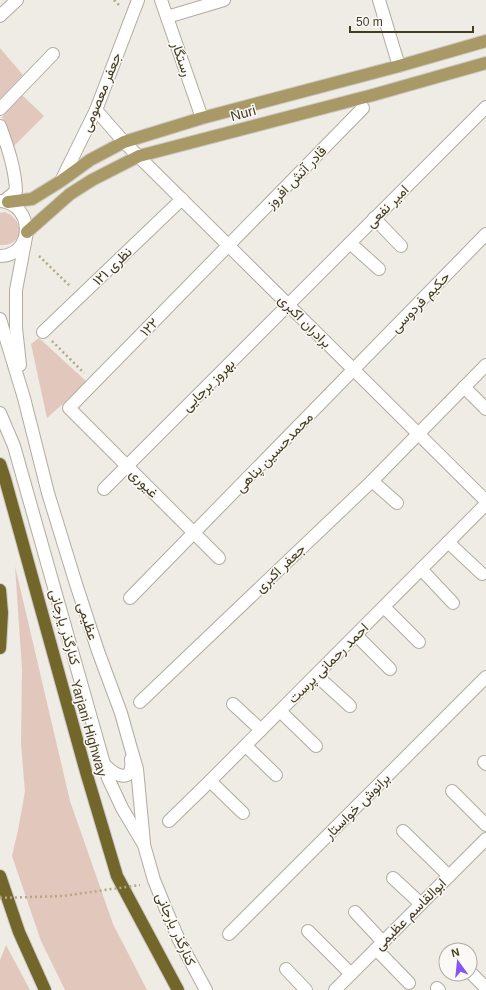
<svg xmlns="http://www.w3.org/2000/svg" width="486" height="990" viewBox="0 0 486 990" font-family="Helvetica,Vazirmatn,sans-serif">
  <rect width="100%" height="100%" fill="#efebe5"/>
  <!-- green -->
  <g fill="#e2c8bc">
    <polygon points="0,48 23,75 0,99"/>
    <polygon points="22,95 44,116 12,148 2,117"/>
    <path d="M5 212C26 220 23 247 0 245V213Z"/>
    <polygon points="39,338 87,382 47,418 31,344"/>
    <polygon points="15,566 70,801 113,924 147,990 65,990 41,941 12,856 18,830 25,792 21,744 22,669"/>
    <polygon points="6,945 30,990 0,990 0,960"/>
  </g>
  <g fill="none" stroke-linecap="round" stroke-linejoin="round">
    <!-- minor casing -->
    <g stroke="#b1ac9f" stroke-width="14">
      <g id="minor">
        <polyline points="161,0 202,118"/>
        <polyline points="379,0 399,66"/>
        <polyline points="0,16 17,0"/>
        <polyline points="167,17 224,0"/>
        <polyline points="0,109 53,54"/>
        <polyline points="96,110 124,142 486,501"/>
        <path d="M0 126C8 148 15 168 16 191L4 201"/>
        <polyline points="61,181 96,110 138,0"/>
        <path d="M0 201C35 204 34 256 0 256"/>
        <polyline points="374,218 401,246"/>
        <polyline points="350,243 379,269"/>
        <polyline points="0,319 24,398 48,493 76,584 98,651 121,713 130,745 137,769 144,843"/>
        <polyline points="43,332 182,199"/>
        <polyline points="20,365 16,328 16,290 27,232"/>
        <polyline points="464,387 486,409"/>
        <polyline points="0,413 14,446 108,778 122,808 144,845 154,880 167,912 179,940 206,990"/>
        <polyline points="372,481 397,503"/>
        <polyline points="104,489 486,107"/>
        <polyline points="448,542 482,574"/>
        <polyline points="219,558 69,408 363,108"/>
        <polyline points="421,569 453,603"/>
        <polyline points="130,598 486,234"/>
        <polyline points="384,607 419,642"/>
        <polyline points="356,635 390,669"/>
        <polyline points="316,675 350,706"/>
        <polyline points="140,702 372,481 486,365"/>
        <polyline points="233,704 261,730"/>
        <polyline points="280,711 316,746"/>
        <polyline points="246,746 276,775"/>
        <polyline points="484,762 486,764"/>
        <path d="M104 764C116 777 134 784 131 759"/>
        <polyline points="210,781 243,813"/>
        <polyline points="452,791 486,825"/>
        <polyline points="169,821 210,781 486,504"/>
        <polyline points="403,831 449,876"/>
        <polyline points="393,878 421,904"/>
        <polyline points="355,912 383,942"/>
        <polyline points="308,931 351,974"/>
        <polyline points="229,934 486,677"/>
        <polyline points="376,949 409,983"/>
        <polyline points="286,969 306,990"/>
        <polyline points="470,972 486,988"/>
        <polyline points="437,988 439,990"/>
        <polyline points="335,990 486,839"/>
      </g>
    </g>
    <!-- major casing -->
    <g stroke="#cac8c1" stroke-width="14">
      <g id="major">
        <polyline points="8,202 32,199 61,181 90,160 124,142 202,118 399,66 486,41"/>
        <polyline points="27,232 70,194 92,180 139,156 373,95 486,63"/>
      </g>
    </g>
    <!-- highway casing -->
    <g stroke="#cac8c1" stroke-width="14">
      <g id="highway">
        <polyline points="0,464 5,479 86,772 117,876 178,990"/>
        <polyline points="0,590 2,613 0,648"/>
        <polyline points="0,876 19,932 45,990"/>
      </g>
    </g>
    <!-- path -->
    <g stroke="#b5a783" stroke-width="2.5" stroke-dasharray="2 3" stroke-linecap="butt">
      <polyline points="114,0 121,7"/>
      <polyline points="39,256 70,286"/>
      <polyline points="52,341 84,373"/>
    </g>
    <!-- minor -->
    <use href="#minor" stroke="#fff" stroke-width="12"/>
    <!-- major -->
    <use href="#major" stroke="#a89966" stroke-width="12"/>
    <!-- highway -->
    <use href="#highway" stroke="#72662b" stroke-width="12"/>
    <!-- path-bridge -->
    <polyline stroke="#b5a783" stroke-width="2.5" stroke-dasharray="2 3" stroke-linecap="butt" points="0,898 63,896 140,885"/>
  </g>
  <g text-anchor="middle" stroke-width="3" stroke-linejoin="round" paint-order="stroke">
    <!-- street labels -->
    <g font-size="14" fill="#433b22" stroke="#fbf9f6">
      <text transform="translate(182 59) rotate(71)" y="5">رستگار</text>
      <text transform="translate(101 92) rotate(-68)" y="5">جعفر معصومی</text>
      <text transform="translate(243 113) rotate(-15)" y="5">Nuri</text>
      <text transform="translate(296 177) rotate(-46)" y="5">قادر آتش افروز</text>
      <text transform="translate(387 206) rotate(-45)" y="5">امیر نفعی</text>
      <text transform="translate(112 266) rotate(-44)" y="5">نظری ۱۲۱</text>
      <text transform="translate(420 302) rotate(-46)" y="5">حکیم فردوسی</text>
      <text transform="translate(305 321) rotate(45)" y="5">برادران اکبری</text>
      <text transform="translate(149 327) rotate(-46)" y="5">۱۲۲</text>
      <text transform="translate(208 385) rotate(-45)" y="5">بهروز برجایی</text>
      <text transform="translate(274 452) rotate(-46)" y="5">محمدحسین پناهی</text>
      <text transform="translate(144 483) rotate(45)" y="5">غیوری</text>
      <text transform="translate(280 568) rotate(-44)" y="5">جعفر اکبری</text>
      <text transform="translate(88 621) rotate(72)" y="5">عظیمی</text>
      <text transform="translate(65 627) rotate(74)" y="5">کنارگذر یارجانی</text>
      <text transform="translate(328 663) rotate(-45)" y="5">احمد رحمانی پرست</text>
      <text transform="translate(89 728) rotate(74)" y="5">Yarjani Highway</text>
      <text transform="translate(357 806) rotate(-45)" y="5">برانوش خواستار</text>
      <text transform="translate(410 914) rotate(-45)" y="5">ابوالقاسم عظیمی</text>
      <text transform="translate(176 929) rotate(66)" y="5">کنارگذر یارجانی</text>
    </g>
  </g>
  <!-- north arrow -->
  <g transform="translate(458 962) rotate(345)"><circle r="19" fill="#fbf9f6" stroke="#b1ada1"/>
  <path d="M0-3L7 15L0 10L-7 15Z" fill="#8455fd"/>
  <text y="-6" font-size="11" font-weight="bold" text-anchor="middle" fill="#433b22">N</text>
  </g>
  <!-- scale -->
  <path d="M350 26v6h123v-6" fill="none" stroke="#433b22" stroke-width="2"/>
  <text x="356" y="26" font-size="12" fill="#433b22" stroke="#fbf9f6" stroke-width="3" paint-order="stroke">50 m</text>
</svg>
